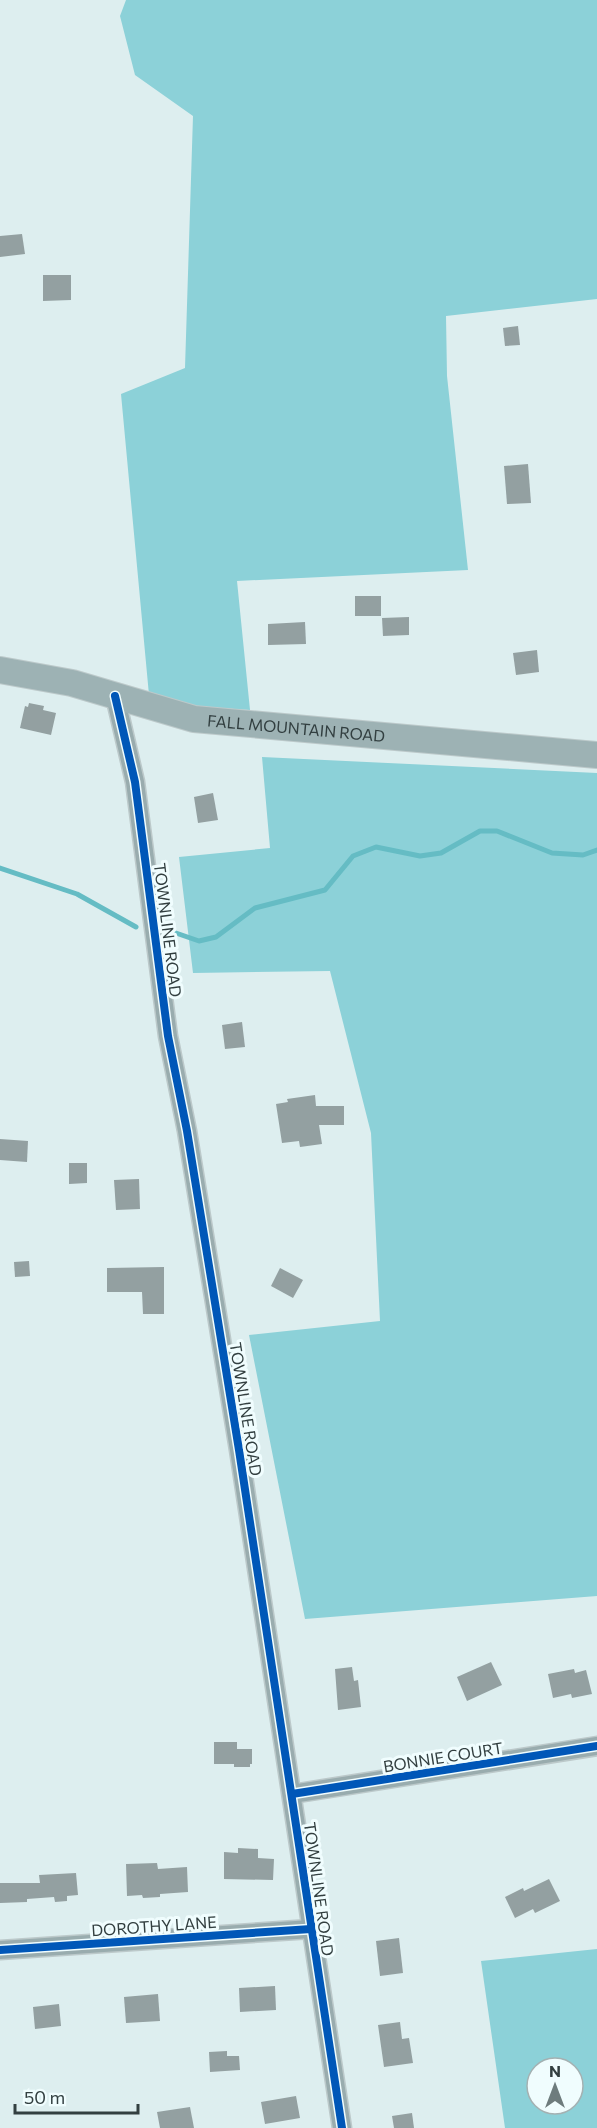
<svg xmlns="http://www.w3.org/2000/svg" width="597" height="2128" viewBox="0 0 597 2128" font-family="Commissioner,sans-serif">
  <rect width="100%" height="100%" fill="#ddeeef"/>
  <!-- forest -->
  <g fill="#8cd1d8" fill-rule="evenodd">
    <polygon points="126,0 597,0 597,299 446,316 447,376 468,570 237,581 250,710 186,706 149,695 121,394 185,368 193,116 135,75 120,16"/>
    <polygon points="262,757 597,773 597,1596 305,1619 249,1335 380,1321 371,1133 330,971 193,973 179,857 270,848"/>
    <path d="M597 1949V2128H505L481 1961ZM537 2068H573V2104H537Z"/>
  </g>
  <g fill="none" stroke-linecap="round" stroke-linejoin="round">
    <!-- stream -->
    <g stroke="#65bcc4" stroke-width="5">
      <polyline points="0,868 77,894 136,927"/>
      <polyline points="173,932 199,941 216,937 255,908 325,890 353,856 376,847 420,856 441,853 480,831 497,831 552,853 583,855 597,850"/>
    </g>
  </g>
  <!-- building -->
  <g fill="#93a0a1">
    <polygon points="22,234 25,254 0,257 0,236"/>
    <polygon points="43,275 71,275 71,300 43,301"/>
    <polygon points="518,326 520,345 505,346 503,328"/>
    <polygon points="528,464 531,503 507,504 504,466"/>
    <rect x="355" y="596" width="26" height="20"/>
    <polygon points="409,617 409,635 383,636 382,618"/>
    <polygon points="305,622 306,644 268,645 268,624"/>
    <polygon points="537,650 539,672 516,675 513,653"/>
    <polygon points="29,703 44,706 43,710 56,713 51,735 20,728 25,706 28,707"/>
    <polygon points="213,793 218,820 198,823 194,797"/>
    <polygon points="242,1022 245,1047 225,1049 222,1025"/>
    <polygon points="315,1095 316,1106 344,1106 344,1125 319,1125 322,1144 300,1147 299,1141 282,1143 276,1104 288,1102 287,1099"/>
    <polygon points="0,1139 28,1141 27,1162 0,1160"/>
    <polygon points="69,1163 87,1163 87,1183 69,1184"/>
    <polygon points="139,1179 140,1209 116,1210 114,1180"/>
    <polygon points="29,1261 30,1276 15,1277 14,1262"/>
    <polygon points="164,1267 164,1314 143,1314 142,1292 107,1292 107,1268"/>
    <polygon points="280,1268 303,1280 293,1298 271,1286"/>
    <polygon points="491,1662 502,1685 467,1701 457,1677"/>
    <polygon points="352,1667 354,1681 358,1680 361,1707 338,1710 335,1669"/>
    <polygon points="574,1669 575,1673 586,1670 592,1694 572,1698 571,1694 553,1698 548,1674"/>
    <polygon points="214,1742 237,1742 237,1749 252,1749 252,1764 250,1764 250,1767 234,1767 234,1764 214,1764"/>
    <polygon points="238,1848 258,1849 258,1858 274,1859 273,1880 224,1879 224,1852 238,1853"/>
    <polygon points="157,1863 158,1869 187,1867 188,1892 160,1894 160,1897 143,1898 142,1895 127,1896 126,1864"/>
    <polygon points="76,1873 78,1895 67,1896 67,1901 55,1902 54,1897 27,1899 27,1902 0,1903 0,1883 40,1883 39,1875"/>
    <polygon points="549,1879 560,1901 535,1913 533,1909 515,1918 505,1897 523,1888 524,1891"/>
    <polygon points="399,1938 403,1973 380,1976 376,1941"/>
    <polygon points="275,1986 276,2010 240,2012 239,1988"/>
    <polygon points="158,1994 160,2021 126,2023 124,1997"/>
    <polygon points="59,2004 61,2026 35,2029 33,2007"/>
    <polygon points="400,2022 402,2039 409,2038 413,2063 384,2067 378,2025"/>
    <polygon points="227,2051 227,2056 239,2056 240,2070 210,2072 209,2052"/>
    <polygon points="296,2096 300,2118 265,2124 261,2102"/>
    <polygon points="190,2107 194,2128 160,2128 157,2112"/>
    <polygon points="412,2113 414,2128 394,2128 392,2116"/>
  </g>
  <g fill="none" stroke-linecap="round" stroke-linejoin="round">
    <!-- minor casing -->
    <g stroke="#bcc9ca" stroke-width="21">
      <g id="minor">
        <polyline points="115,696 135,782 168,1036 187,1131 239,1450 342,2128"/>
        <polyline points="292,1794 597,1746"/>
        <polyline points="0,1950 311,1929"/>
      </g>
    </g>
    <!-- secondary casing -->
    <g stroke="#bcc9ca" stroke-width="28">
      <g id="secondary">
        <path id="s1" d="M0 670 72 683 194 719 597 755"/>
      </g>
    </g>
    <!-- minor -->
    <use href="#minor" stroke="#99acae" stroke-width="18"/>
    <!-- secondary -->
    <use href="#secondary" stroke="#9db2b4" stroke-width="26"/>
    <!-- cycleway casing -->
    <g stroke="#f0fdfe" stroke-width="11">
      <g id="cycleway">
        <polyline points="115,696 135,782 168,1036 187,1131 239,1450 342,2128"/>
        <polyline points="292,1794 597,1746"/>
        <polyline points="0,1950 311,1929"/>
      </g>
    </g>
    <!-- cycleway -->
    <use href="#cycleway" stroke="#0057b8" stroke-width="8"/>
  </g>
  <g text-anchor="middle" stroke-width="6" stroke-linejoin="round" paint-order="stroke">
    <!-- street labels -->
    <g font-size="16" fill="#323f40" stroke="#f0fdfe">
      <text dy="6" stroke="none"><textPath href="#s1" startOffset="303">FALL MOUNTAIN ROAD</textPath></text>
      <text transform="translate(168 930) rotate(83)" y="6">TOWNLINE ROAD</text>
      <text transform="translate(246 1409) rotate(81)" y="6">TOWNLINE ROAD</text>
      <text transform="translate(443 1757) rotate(-9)" y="6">BONNIE COURT</text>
      <text transform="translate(319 1889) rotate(82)" y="6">TOWNLINE ROAD</text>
      <text transform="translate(154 1926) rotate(-4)" y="6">DOROTHY LANE</text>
    </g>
  </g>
  <!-- north arrow -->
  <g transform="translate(555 2086)"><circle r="28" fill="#f0fdfe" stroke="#a4b1b2" stroke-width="1.5"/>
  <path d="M0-4.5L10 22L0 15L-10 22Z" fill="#6e7c7d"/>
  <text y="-9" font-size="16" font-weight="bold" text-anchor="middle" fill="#323f40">N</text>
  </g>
  <!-- scale -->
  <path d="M15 2104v9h123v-9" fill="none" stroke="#323f40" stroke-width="3"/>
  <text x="24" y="2104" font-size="18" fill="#323f40" stroke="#f0fdfe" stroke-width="4.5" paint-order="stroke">50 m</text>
</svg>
